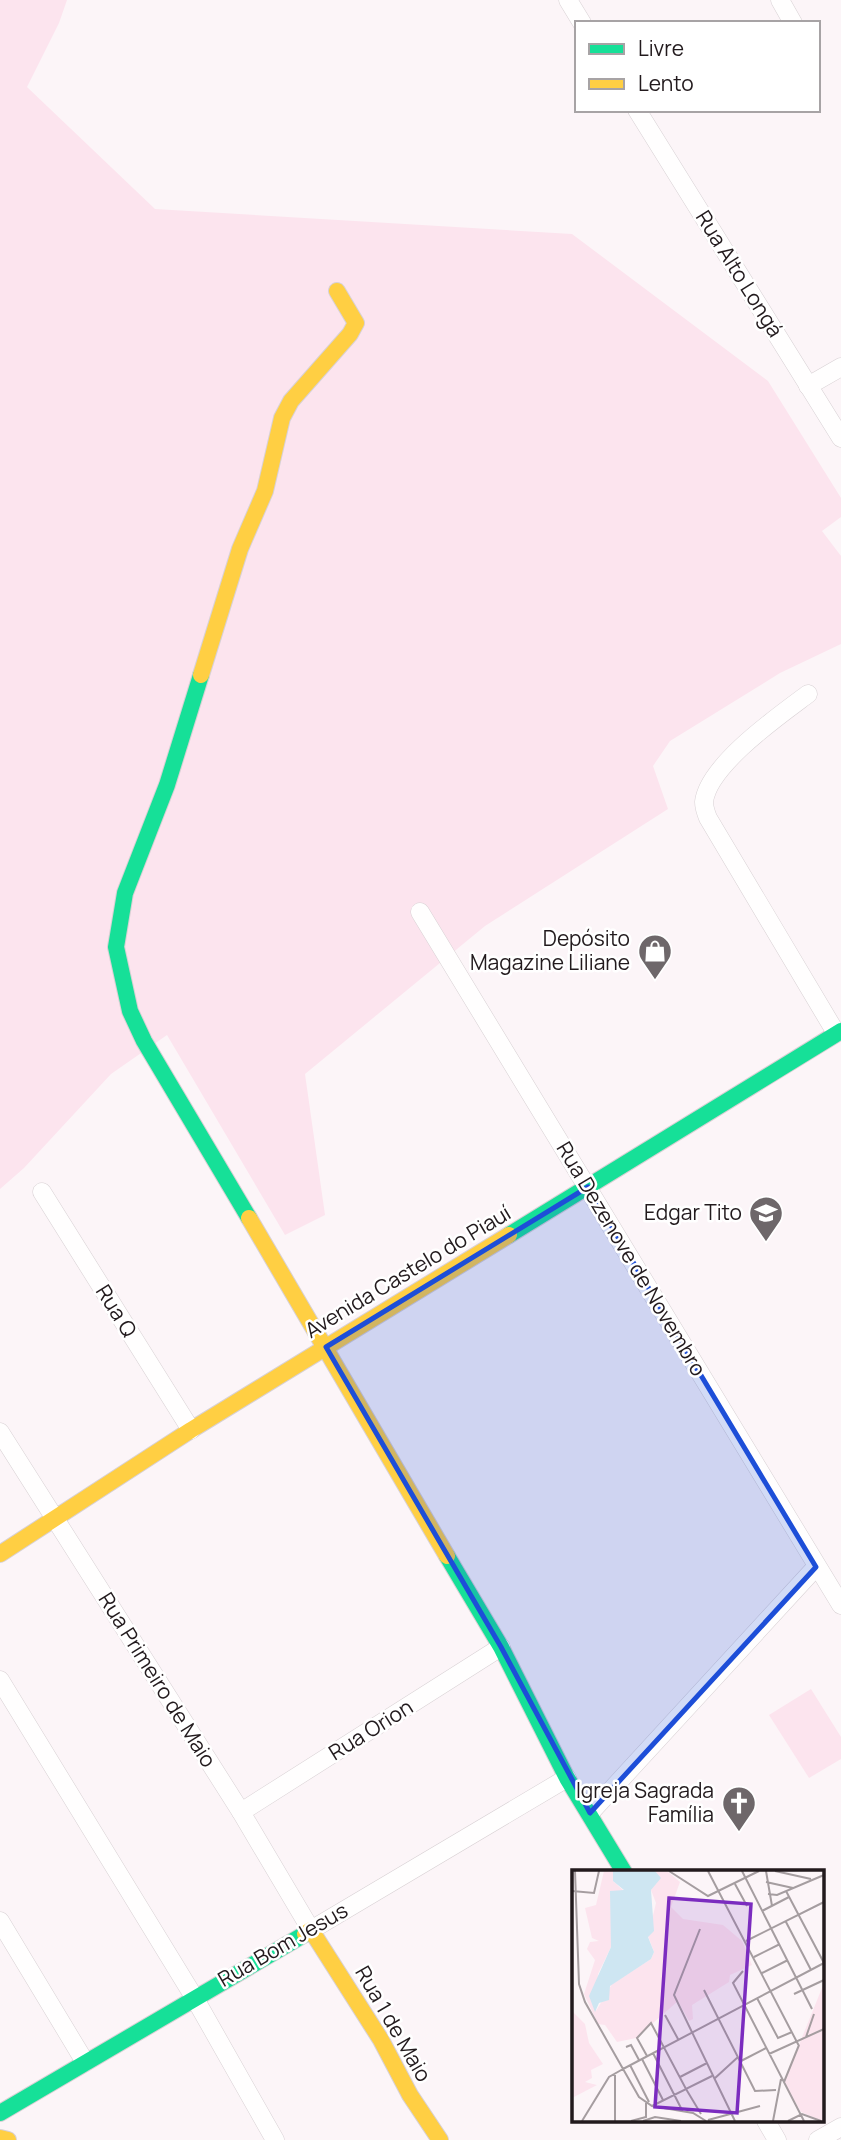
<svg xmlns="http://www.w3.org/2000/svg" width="841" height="2140" viewBox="0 0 841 2140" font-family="Manrope,sans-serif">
  <rect width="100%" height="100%" fill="#fcf5f8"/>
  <!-- green -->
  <g fill="#fce4ee">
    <polygon points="0,0 67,0 59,23 27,87 155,209 572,234 768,381 841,498 841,517 822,531 841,556 841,644 780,673 670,741 653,766 668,809 485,926 305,1074 325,1215 285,1235 167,1035 111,1074 24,1168 0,1189"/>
    <polygon points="811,1689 841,1737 841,1759 809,1778 769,1715"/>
  </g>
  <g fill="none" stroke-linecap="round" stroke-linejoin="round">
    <!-- street casing -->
    <g stroke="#d8d1d4" stroke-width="19">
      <g id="street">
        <polyline points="568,0 582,23"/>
        <polyline points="780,0 793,23"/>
        <polyline points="637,110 841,438"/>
        <polyline points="808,386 841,367"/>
        <path d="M808 694C780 715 708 765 704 802 704 808 706 813 708 818L836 1033"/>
        <polyline points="420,912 841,1605"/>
        <polyline points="42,1192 191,1430"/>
        <polyline points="0,1432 241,1812 311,1930 567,1778"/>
        <polyline points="0,1680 194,1997 275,2140"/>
        <polyline points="241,1812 501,1647"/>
        <polyline points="590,1813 816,1567"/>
        <polyline points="0,1921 85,2062"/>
        <polyline points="766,2121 777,2140"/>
        <polyline points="818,2140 841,2127"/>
      </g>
    </g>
    <!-- fast casing -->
    <g stroke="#d8d1d4" stroke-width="18">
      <g id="fast">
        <polyline points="201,675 167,785 125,893 116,947 130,1011 144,1041 249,1218"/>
        <polyline points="509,1235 841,1031"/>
        <polyline points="447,1556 501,1647 567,1778 624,1872"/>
        <polyline points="0,2113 305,1934"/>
      </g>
    </g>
    <!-- slow casing -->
    <g stroke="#d8d1d4" stroke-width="18">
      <g id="slow">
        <polyline points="201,675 240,549 265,491 282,418 291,401 350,334 356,323 337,291"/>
        <polyline points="249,1218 447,1556"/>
        <polyline points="0,1554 191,1430 509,1235"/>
        <polyline points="305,1934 311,1930 381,2040 410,2095 440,2140"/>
        <polyline points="0,2138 8,2140"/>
      </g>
    </g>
    <!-- street -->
    <use href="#street" stroke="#fffefe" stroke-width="18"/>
    <!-- fast -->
    <use href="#fast" stroke="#16e098" stroke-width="16"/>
    <!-- slow -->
    <use href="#slow" stroke="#ffcf43" stroke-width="16"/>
  </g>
  <!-- marked area -->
  <path fill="#1d4ed8" fill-opacity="0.2" stroke="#1d4ed8" stroke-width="5" stroke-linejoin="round" d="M588 1187 816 1567 590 1813 501 1647 326 1347Z"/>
  <!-- icons -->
  <defs>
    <g id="shop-pin" transform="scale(1.75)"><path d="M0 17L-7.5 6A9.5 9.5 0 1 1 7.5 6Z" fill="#6e676a" stroke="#fff"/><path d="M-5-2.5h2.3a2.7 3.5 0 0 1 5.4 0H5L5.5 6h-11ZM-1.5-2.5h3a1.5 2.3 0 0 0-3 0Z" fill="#fff"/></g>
    <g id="school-pin" transform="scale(1.75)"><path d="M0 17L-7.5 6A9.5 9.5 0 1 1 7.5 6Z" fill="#6e676a" stroke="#fff"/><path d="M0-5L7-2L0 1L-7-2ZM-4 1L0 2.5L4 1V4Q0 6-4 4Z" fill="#fff"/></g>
    <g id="church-pin" transform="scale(1.75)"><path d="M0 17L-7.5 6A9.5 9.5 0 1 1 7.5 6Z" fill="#6e676a" stroke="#fff"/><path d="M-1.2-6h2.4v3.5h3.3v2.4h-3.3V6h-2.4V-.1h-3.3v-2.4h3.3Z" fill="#fff"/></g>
  </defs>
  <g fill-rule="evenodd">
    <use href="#shop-pin" x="655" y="951"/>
    <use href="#school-pin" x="766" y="1213"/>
    <use href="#church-pin" x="739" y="1803"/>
  </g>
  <g text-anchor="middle" stroke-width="5" stroke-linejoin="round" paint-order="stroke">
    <!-- street labels -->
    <g font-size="21" fill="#221a1d" stroke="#fff">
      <text transform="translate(739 274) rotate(58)" y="7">Rua Alto Longá</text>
      <text transform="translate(631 1259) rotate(59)" y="7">Rua Dezenove de Novembro</text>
      <text transform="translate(408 1272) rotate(-31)" y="7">Avenida Castelo do Piauí</text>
      <text transform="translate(116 1311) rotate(58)" y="7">Rua Q</text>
      <text transform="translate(157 1680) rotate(58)" y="7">Rua Primeiro de Maio</text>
      <text transform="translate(371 1730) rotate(-32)" y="7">Rua Orion</text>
      <text transform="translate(283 1945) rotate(-30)" y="7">Rua Bom Jesus</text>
      <text transform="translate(393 2024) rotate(60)" y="7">Rua 1 de Maio</text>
    </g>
    <!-- poi labels -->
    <g font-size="21" fill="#221a1d" stroke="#fff" text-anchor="end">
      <text x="630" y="946">Depósito<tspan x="630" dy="24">Magazine Liliane</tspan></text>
      <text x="742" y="1220">Edgar Tito</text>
      <text x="714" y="1798">Igreja Sagrada<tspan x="714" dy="24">Família</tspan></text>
    </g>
  </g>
  <!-- overview -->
  <g transform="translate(572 1870)">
    <rect width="252" height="252" fill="#fcf5f8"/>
    <path d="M32 1H41V11L52 21H39V77L26 104 24 141 40 114 79 89 82 82 76 66 84 33 79 20 88 8 83 1H95L108 12 99 37 111 49 151 55 170 71 180 95 158 105 157 112 120 135 121 149 117 151 106 131 64 168 45 172 33 155 26 154 12 124 23 90 15 79 18 72 27 71 20 68 13 38 24 35ZM252 113V251H250L229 242 212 212ZM0 141 13 154 17 173 31 194 19 200 20 208 13 212 25 215 0 228Z" fill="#fce4ee"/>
    <path d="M41 1H83L89 8 79 20 82 61 76 67 82 82 79 89 38 116 37 130 27 133 23 142 17 126 39 77 38 21 52 20 41 11Z" fill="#cee6f2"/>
    <path fill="none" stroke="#a59da0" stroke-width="2" d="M3 1 7 114 13 132 67 227 80 236 121 243 134 251M97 1 136 26 187 1M136 1 227 176M170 1 240 139M194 1 200 36M203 1 239 9M194 12 221 18M163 14 175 36M0 21 22 23 27 1M214 21 252 93M196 24 205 25 252 5M190 41 217 27M214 52 239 100M128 59 102 125 163 251M174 71 252 32M182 87 208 74M171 101 161 113 232 251M190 103 216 90M132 120 183 221 204 220M222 124 252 110M185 128 206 168 220 162M93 145 106 169M234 167 242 144M54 177 59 175 67 190M81 183 111 242M197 184 252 159M75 186 65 168 79 153 114 219 140 206M70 189 91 230M169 191 194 178M58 195 77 232M51 199 252 93M108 207 135 193M142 209 166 187M212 212 227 175M80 236 114 219 129 244M136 250 188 236M10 251 37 207 51 199M43 251V203M59 251 74 247V233M71 251 83 247 109 251M201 251 209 209M216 251 230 244 249 251"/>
    <path fill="#7b2cbf" fill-opacity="0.15" stroke="#7b2cbf" stroke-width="3.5" d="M97 28 179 34 165 243 83 237Z"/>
    <rect width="252" height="252" fill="none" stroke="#221a1d" stroke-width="3.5"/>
  </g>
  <!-- legend -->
  <rect x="575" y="21" width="245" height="91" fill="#ffffff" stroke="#a7a3a5" stroke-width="2"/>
  <rect x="589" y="44" width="35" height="10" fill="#16e098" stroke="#a7a3a5" stroke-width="2"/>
  <text x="638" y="56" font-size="21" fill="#221a1d">Livre</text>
  <rect x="589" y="79" width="35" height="10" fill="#ffcf43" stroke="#a7a3a5" stroke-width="2"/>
  <text x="638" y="91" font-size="21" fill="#221a1d">Lento</text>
</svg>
